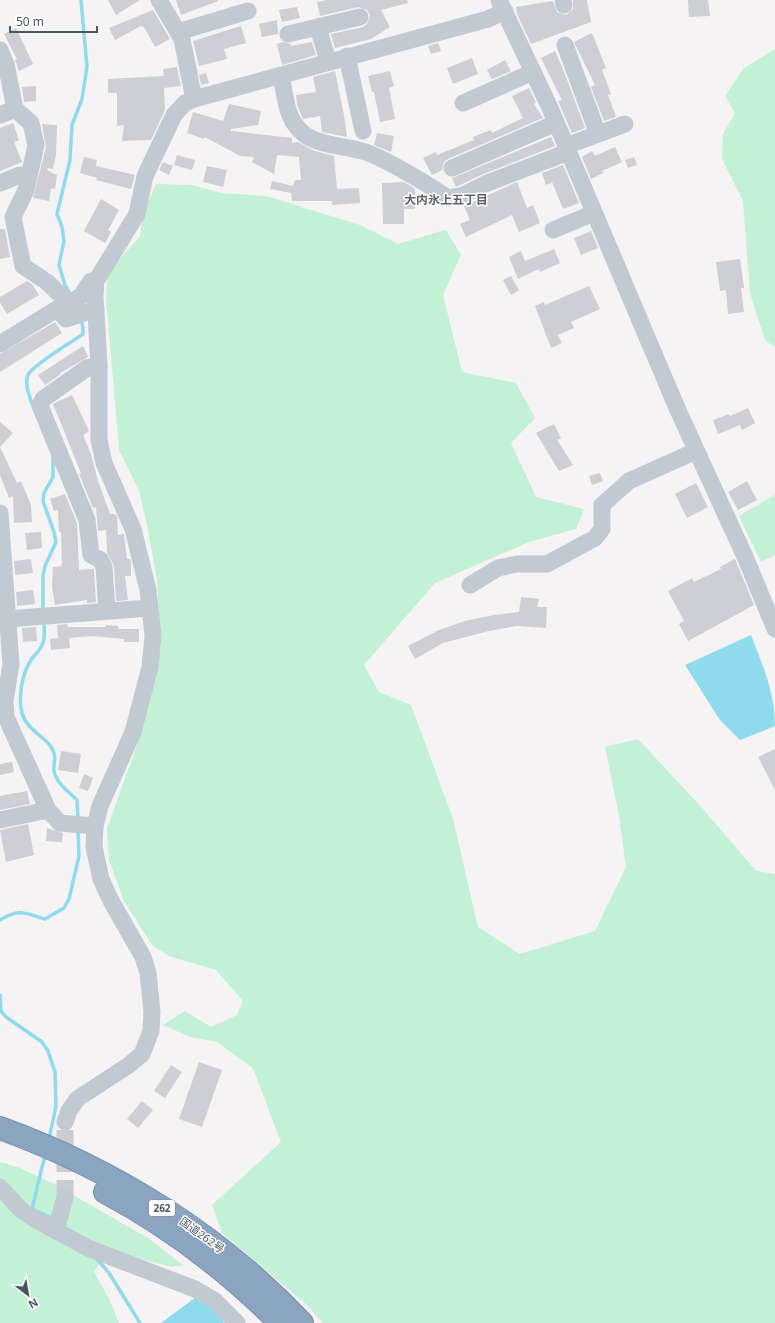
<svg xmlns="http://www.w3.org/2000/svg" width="775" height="1323" viewBox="0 0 775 1323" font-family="'Noto Sans','Noto Sans JP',sans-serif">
  <rect width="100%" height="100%" fill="#f5f3f3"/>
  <!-- green -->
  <g fill="#c3f1d5">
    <polygon points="775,49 775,347 765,340 750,293 743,201 722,159 723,134 735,113 725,96 744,68"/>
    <polygon points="156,184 191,185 222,193 266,196 360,225 398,244 446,230 461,255 443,295 462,372 516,383 535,418 511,443 536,497 584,509 576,529 529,542 435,583 364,665 379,692 411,705 453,819 478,927 520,954 595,931 626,867 619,815 605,747 638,739 703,809 756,871 775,874 775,1323 323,1323 307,1305 222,1233 212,1205 281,1142 253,1068 217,1042 190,1037 163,1025 185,1011 211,1027 237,1015 243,1001 216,970 169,956 152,945 124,901 109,860 107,828 135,751 148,704 161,644 157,580 147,525 139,491 119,450 106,298 108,271 140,237 143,213"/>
    <polygon points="775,495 775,555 761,562 739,516"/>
    <polygon points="0,1162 20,1168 54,1184 148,1238 183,1265 172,1267 108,1250 94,1272 109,1299 119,1323 0,1323"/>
  </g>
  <!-- water -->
  <g fill="#90daee">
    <path d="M751 635C763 666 775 693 775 726L740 740 720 720 685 665Z"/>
    <polygon points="196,1297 220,1315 224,1323 161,1323"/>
  </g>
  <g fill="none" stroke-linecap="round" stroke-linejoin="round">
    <!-- stream -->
    <g stroke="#90daee" stroke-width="3.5">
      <polyline points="70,294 65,285 59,265 64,241 62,227 57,214 70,160 72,125 82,99 87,67 81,0"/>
      <path d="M33 406C30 397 24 385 28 375 31 366 73 341 83 334V327L80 318"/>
      <polyline points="43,611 43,576 45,566 56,542 54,532 43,501 44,493 53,477 53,457"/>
      <path d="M44 621C44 629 46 638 42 645 40 651 34 655 31 660 22 673 18 698 22 713 27 732 50 738 54 753 56 759 53 766 54 771 56 783 69 792 77 800L78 819"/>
      <path d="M0 920C20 908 24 913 45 919L64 908 69 899 79 856 78 830"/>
      <polyline points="0,995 1,1011 6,1017 42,1042 48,1051 55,1072 56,1106 49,1139"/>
      <polyline points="45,1155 32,1209 54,1219"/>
      <polyline points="96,1258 109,1273 140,1323"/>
    </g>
  </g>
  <!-- building -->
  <g fill="#cdcfd5">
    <polygon points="108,0 140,0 116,15"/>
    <polygon points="176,0 218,0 218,1 181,15"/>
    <polygon points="327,0 407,0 408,3 381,10 390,27 371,39 335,48 331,34 363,27 367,24 370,15 367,10 358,7 320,16 317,2"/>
    <polygon points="573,0 587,0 591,22 531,44 517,14 516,7 553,1 557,12 566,15 573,9"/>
    <polygon points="688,0 708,0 710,16 689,17"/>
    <polygon points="297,7 300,18 282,22 279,10"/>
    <polygon points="153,10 170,39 155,47 144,27 141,26 115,40 109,28"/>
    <polygon points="277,20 278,34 262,37 259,24"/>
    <polygon points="241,26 246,43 224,49 227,59 199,66 193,41"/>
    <polygon points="16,28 33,64 19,71 15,60 17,59 4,34"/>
    <polygon points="592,33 606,68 602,70 611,94 608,95 616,117 604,121 591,87 595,85 574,42"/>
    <polygon points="283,42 291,44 291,46 312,42 316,55 282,65 277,44"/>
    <polygon points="438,43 441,51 431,54 428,46"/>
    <polygon points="555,51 563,69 585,128 572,133 558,101 562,100 541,58"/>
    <polygon points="472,58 478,74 453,84 447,68"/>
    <polygon points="505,60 511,71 492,79 487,70"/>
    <polygon points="177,67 181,86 164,88 165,110 151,140 122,141 124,125 117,126 117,93 108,93 108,79 164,76 163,69"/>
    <polygon points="335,71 344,115 347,137 322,132 320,116 303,119 297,105 296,95 316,92 313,77"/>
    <polygon points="390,71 394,86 389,88 395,119 380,122 374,92 372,92 368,76"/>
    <polygon points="206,73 209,83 201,85 199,75"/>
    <polygon points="36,86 36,101 24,102 22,87"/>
    <polygon points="529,88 536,103 534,104 543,118 448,159 444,162 442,170 432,175 423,158 436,152 437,155 474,140 473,137 491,130 492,133 523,118 512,96"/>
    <polygon points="229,104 261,111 258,125 231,129 231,131 292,138 292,143 298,142 315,151 334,156 337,189 359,188 360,203 332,205 332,201 292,201 291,193 270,189 272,181 293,186 295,180 301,180 299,157 277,155 274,174 252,162 254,157 240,156 205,137 204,139 187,133 193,112 223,121"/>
    <polygon points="13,123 19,140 14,142 22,162 0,171 0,128"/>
    <polygon points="42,124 57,125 56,155 53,169 48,168 47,170 57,175 55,189 51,188 49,201 33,198 46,147"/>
    <polygon points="377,133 394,136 391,152 374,145"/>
    <polygon points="551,137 555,146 481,175 456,187 452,178"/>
    <polygon points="615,147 622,162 602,171 603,173 591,179 582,157 592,151 595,156"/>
    <polygon points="177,155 195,160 192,170 174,165"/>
    <polygon points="84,157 97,160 96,166 135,175 131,189 96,180 97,178 80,173"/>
    <polygon points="634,157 637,165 628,168 625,160"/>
    <polygon points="163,162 173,166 169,175 159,170"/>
    <polygon points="563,165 579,203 563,209 552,182 546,185 542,173"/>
    <polygon points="207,166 227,170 223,187 203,182"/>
    <polygon points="404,182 415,189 415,209 404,209 404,224 383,224 382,183"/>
    <polygon points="517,182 527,208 533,205 540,223 519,232 512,215 466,237 460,224 470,220 464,206"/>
    <polygon points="101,199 119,210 108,230 111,232 105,243 84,231"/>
    <polygon points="0,229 5,229 10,257 0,259"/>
    <polygon points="591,231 598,248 581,255 574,238"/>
    <polygon points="554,249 560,263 540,272 539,269 518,279 509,257 521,251 525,261"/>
    <polygon points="740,259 744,288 741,288 744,312 728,314 726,290 720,291 716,262"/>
    <polygon points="511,276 519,290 511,295 503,280"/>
    <polygon points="27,281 32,284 39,295 7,314 0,303 0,297"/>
    <polygon points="589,286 600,309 571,322 574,328 558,335 562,343 551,348 535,306 544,302 545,305"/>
    <polygon points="55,322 62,333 0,372 0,354"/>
    <polygon points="83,346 88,357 60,373 61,374 45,385 38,375"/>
    <polygon points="72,395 89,431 83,435 91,454 98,481 110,514 115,514 117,517 118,535 124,534 127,559 130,559 131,562 131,576 125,576 128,600 116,601 114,566 107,552 106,530 98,531 96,507 93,508 79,474 81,473 53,404"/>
    <polygon points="748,408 755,423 742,430 740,425 718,434 713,420 729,414 730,416"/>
    <polygon points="0,422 13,433 0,447 17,483 21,481 31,505 32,522 14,523 13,496 9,498 0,475"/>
    <polygon points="554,424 561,438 557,440 573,465 559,471 536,433"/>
    <polygon points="600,473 603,481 592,485 589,476"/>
    <polygon points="747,481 757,500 738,510 728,492"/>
    <polygon points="696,483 708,507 687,518 675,494"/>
    <polygon points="65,494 77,523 79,570 94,569 96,602 87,603 87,600 55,605 52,587 53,567 62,566 61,532 59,532 58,510 54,511 50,499"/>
    <polygon points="41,532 42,548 27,550 25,533"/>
    <polygon points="31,559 33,573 15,575 14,561"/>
    <polygon points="735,559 754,605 688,641 679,624 684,621 668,591 692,578 694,582 721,569 720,567"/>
    <polygon points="33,590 35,604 17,606 16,592"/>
    <polygon points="521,597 539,599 537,607 547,607 546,628 517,626 489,631 443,643 415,659 408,646 439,630 465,621 494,615 519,612"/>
    <polygon points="67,624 68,627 106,627 106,625 118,626 118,629 139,629 139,642 124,642 124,639 93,636 69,638 70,648 51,650 50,639 58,638 57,625"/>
    <polygon points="36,627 37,641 23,642 22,628"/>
    <polygon points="775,749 775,790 758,757"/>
    <polygon points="61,751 81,754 78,773 58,770"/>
    <polygon points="12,762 14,772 0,775 0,764"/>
    <polygon points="84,774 93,778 88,791 79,788"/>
    <polygon points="27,791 30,804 0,810 0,796"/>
    <polygon points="28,824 34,855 6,862 0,830"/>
    <polygon points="47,828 63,833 62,842 46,841"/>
    <polygon points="199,1062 222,1070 202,1127 179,1119"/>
    <polygon points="171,1065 182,1072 165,1098 154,1091"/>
    <polygon points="142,1101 153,1110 138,1128 127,1119"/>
  </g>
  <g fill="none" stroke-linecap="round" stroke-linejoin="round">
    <!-- minor-tunnel -->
    <polyline stroke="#caccce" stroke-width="17" stroke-dasharray="17 8" stroke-linecap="butt" points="65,1197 65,1122"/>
    <!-- highway casing -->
    <g stroke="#7690ad" stroke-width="24">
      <g id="highway">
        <path d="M0 1128C113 1169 219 1235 302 1323"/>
        <path d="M105 1192C169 1226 229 1272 280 1323"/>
      </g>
    </g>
    <!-- minor -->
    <g stroke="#c1cad2" stroke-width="17">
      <polyline points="159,0 182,39 194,99"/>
      <polyline points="499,0 550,108 677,408 746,559 775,629"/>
      <polyline points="563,0 564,5"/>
      <polyline points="318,27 360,17"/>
      <polyline points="178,32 248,11"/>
      <polyline points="288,34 318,27 328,61"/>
      <polyline points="565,45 598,134"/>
      <polyline points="0,50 6,64 15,109 31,123 36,145 26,190 13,217 23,266 47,282 69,303 81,296 91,281 96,281"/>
      <polyline points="347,56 363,131"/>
      <path d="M281 76C286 97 285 119 304 134 321 147 352 146 371 154 398 166 424 182 448 198L461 196 485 184 568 152"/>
      <polyline points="463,103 533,72"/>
      <polyline points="0,115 15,109"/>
      <polyline points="566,146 625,124"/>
      <polyline points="452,168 556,123"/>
      <polyline points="0,183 20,175 29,177"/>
      <polyline points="553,230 594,213"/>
      <polyline points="0,344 57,309 66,319 96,309"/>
      <polyline points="99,366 87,368 43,399 40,406 87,520 91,555 101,560 104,567 107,611"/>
      <polyline points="0,513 11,664 5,701 6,717 48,810"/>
      <polyline points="470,585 498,568 517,564 547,564 595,538 602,529 602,505 629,481 696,451"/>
      <polyline points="8,619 149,608"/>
      <polyline points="0,820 48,810 60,823 95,826"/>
      <polyline points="65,1122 69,1111 77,1099 129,1065 142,1054 151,1031 152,1012 148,973 143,957 110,899 101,879 94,847 95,826 100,806 133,732 150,667 153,635 148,590 133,529 104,463 99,440 99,366 95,296 96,281 137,214 145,176 174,115 185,103 194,99 488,19 505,11"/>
      <polyline points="0,1187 21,1210 36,1220 88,1248 195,1289 214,1300 237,1323"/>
      <polyline points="56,1230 65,1197"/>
    </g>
    <!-- highway -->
    <use href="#highway" stroke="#8ba5c1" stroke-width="22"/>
  </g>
  <g text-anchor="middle" stroke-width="3" stroke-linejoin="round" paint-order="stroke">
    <!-- shield labels -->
    <rect fill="#fff" stroke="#808990" stroke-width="1" x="149" y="1200" width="26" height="16" rx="3"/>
    <g font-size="10" font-weight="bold" fill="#4a5661">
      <text x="162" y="1212">262</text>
    </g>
    <!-- street labels -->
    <g font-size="11" fill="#4a5661" stroke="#fff">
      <text transform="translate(202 1235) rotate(36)" y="4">国道262号</text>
    </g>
    <!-- neighbourhood labels -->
    <g font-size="12" font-weight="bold" fill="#5f6368" stroke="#fff">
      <text x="446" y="204">大内氷上五丁目</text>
    </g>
  </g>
  <!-- north arrow -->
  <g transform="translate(28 1295) rotate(149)" stroke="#ffffff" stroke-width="3" paint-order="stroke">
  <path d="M0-3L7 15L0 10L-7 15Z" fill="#4a5661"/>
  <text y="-6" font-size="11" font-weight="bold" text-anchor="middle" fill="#4a5661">N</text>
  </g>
  <!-- scale -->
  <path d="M10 26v6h87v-6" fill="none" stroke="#4a5661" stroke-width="2"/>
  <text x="16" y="26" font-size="12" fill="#4a5661" stroke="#ffffff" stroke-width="3" paint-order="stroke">50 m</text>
</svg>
